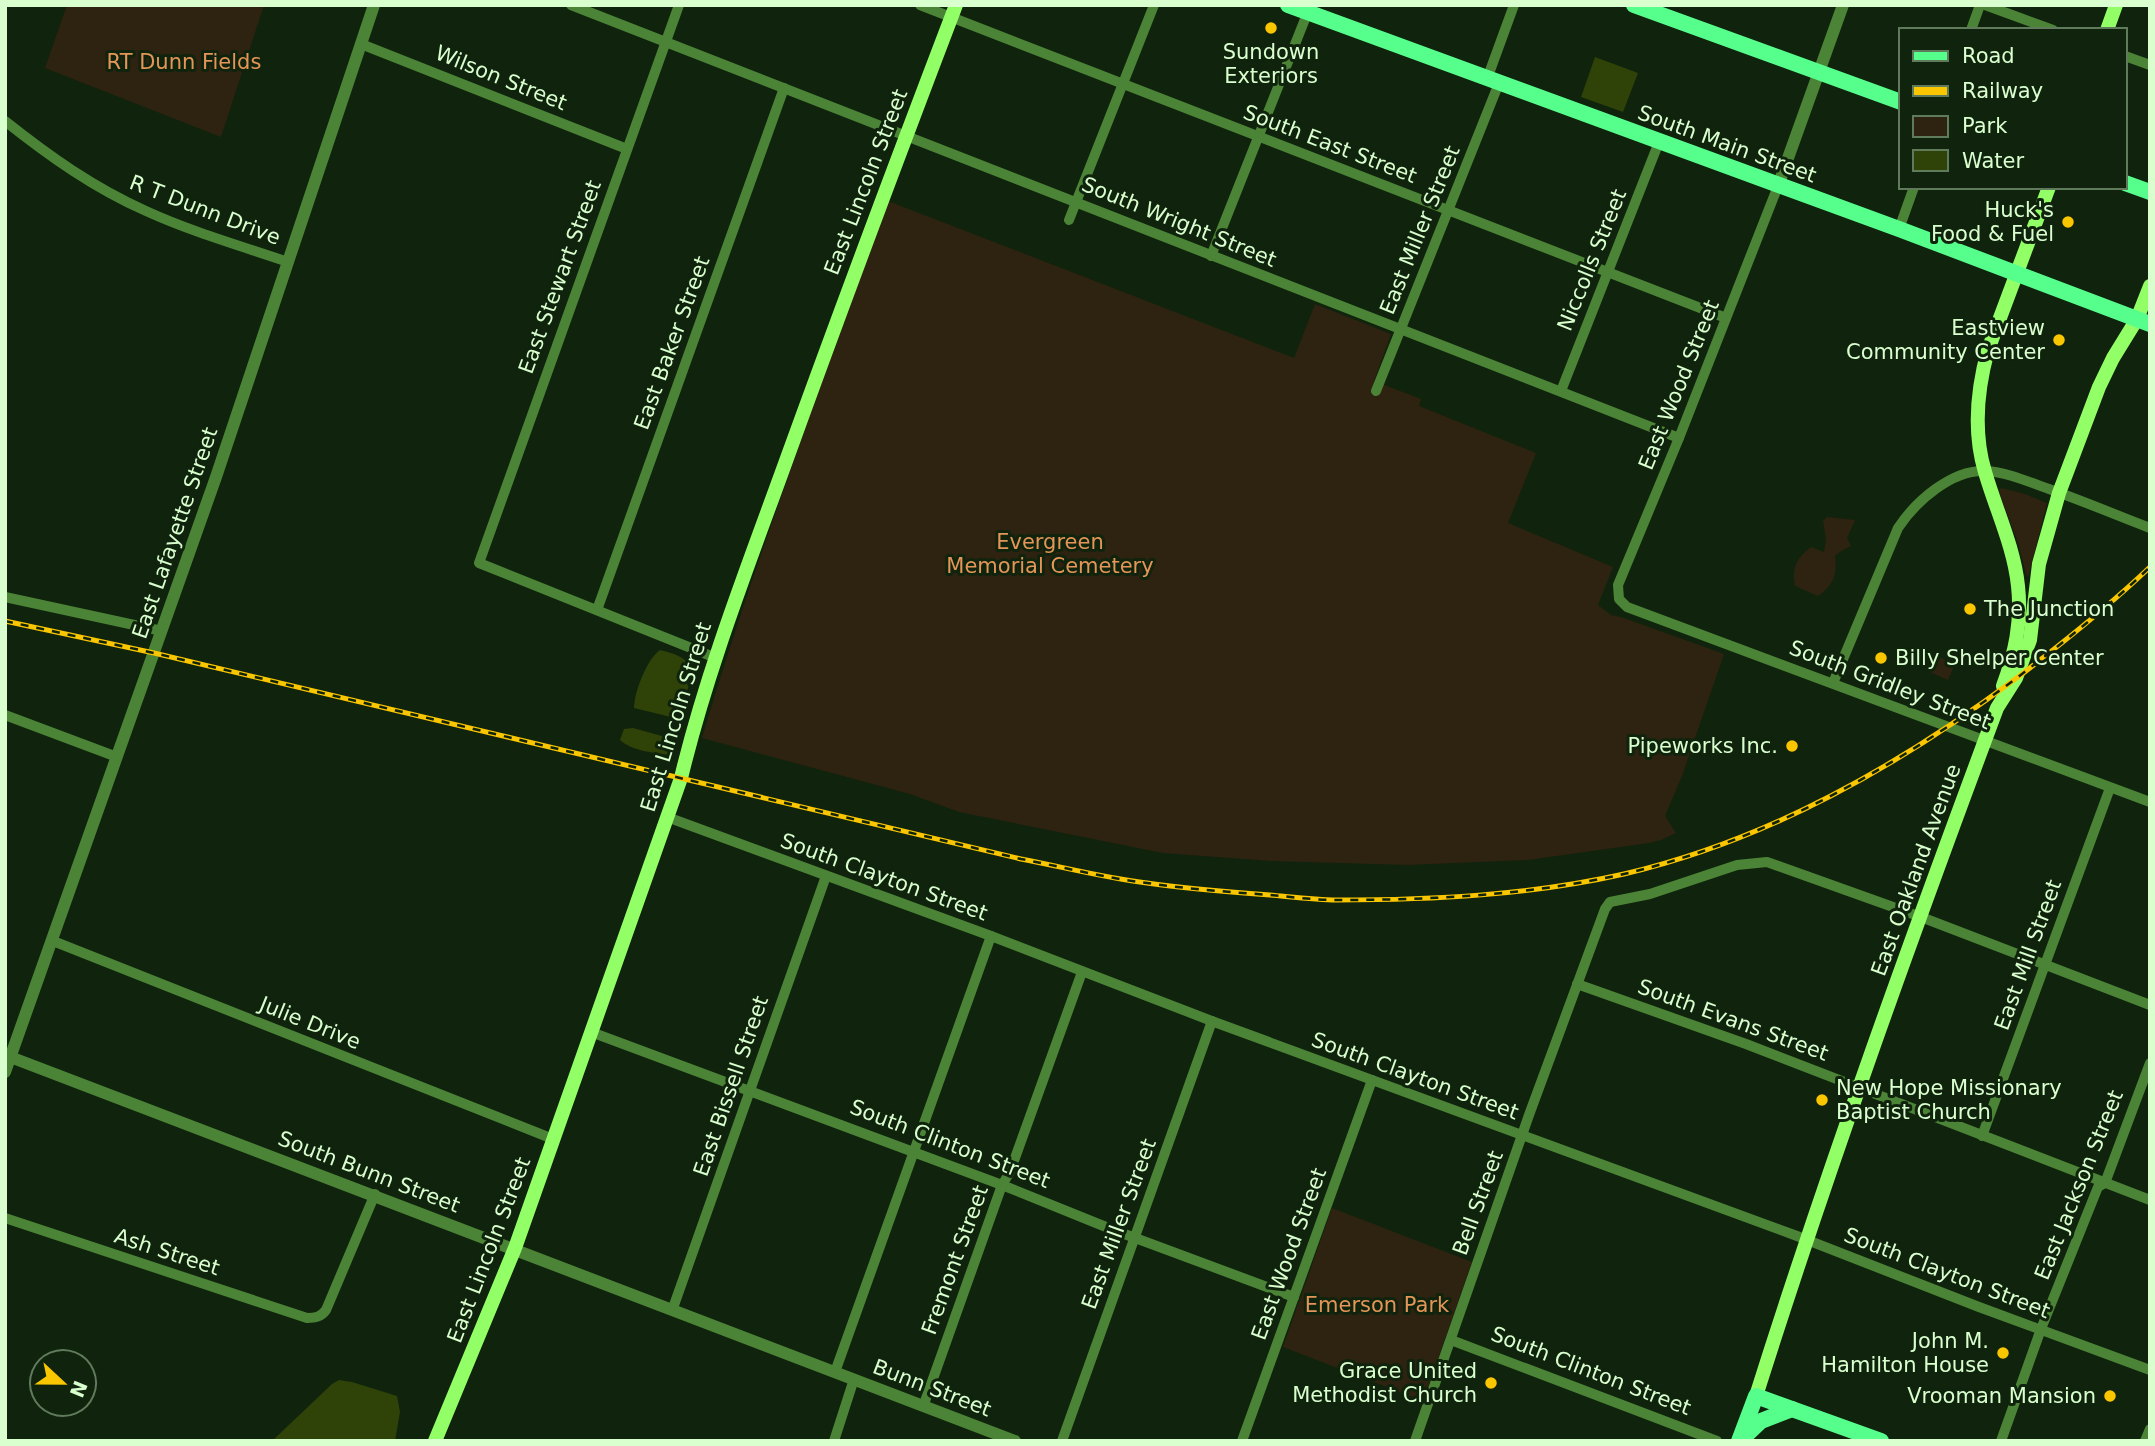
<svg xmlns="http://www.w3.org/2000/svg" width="2155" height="1446" viewBox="0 0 2155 1446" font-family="'DejaVu Sans',sans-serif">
  <rect width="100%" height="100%" fill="#10230d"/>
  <!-- green -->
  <g fill="#2e2310">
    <polygon points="67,5 264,5 221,137 45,68"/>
    <path d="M888 201 1294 358 1315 304 1391 334 1374 381 1421 399 1419 406 1536 453 1508 523 1613 567 1598 605 1611 615 1621 617 1724 654 1682 776 1665 816 1676 833 1661 840 1649 843 1528 860 1407 865 1271 861 1163 853 959 812 910 794 702 738C756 556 824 379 888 201Z"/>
    <polygon points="2001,488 2022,493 2047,503 2029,574 2027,577 2018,543 2000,494 1999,490"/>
    <path d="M1827 517 1855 520 1847 538 1851 546 1841 551 1835 556C1837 576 1834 584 1818 596L1795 586C1792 567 1796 559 1811 547L1824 552 1826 539 1823 521Z"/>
    <polygon points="1937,656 1955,664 1948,680 1930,672"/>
    <polygon points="1332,1208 1472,1262 1423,1401 1283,1347"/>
  </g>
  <!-- water -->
  <g fill="#2f4208">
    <polygon points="1595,57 1638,73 1623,112 1581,97"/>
    <path d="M660 650C673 653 683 656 692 667 690 684 685 707 671 717L634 708C634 692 647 659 660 650Z"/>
    <path d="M633 728 669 738 673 742 670 755C654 753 632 751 620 740L624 729Z"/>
    <polygon points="339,1380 352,1382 397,1396 400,1412 395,1441 272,1441 332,1384"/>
  </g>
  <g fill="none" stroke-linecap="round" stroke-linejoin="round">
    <!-- minor -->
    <g stroke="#4b8436" stroke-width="10">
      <polyline points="571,5 1679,438"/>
      <polyline points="679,5 479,563 716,658"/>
      <polyline points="920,5 1726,318"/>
      <polyline points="1985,5 2053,30"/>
      <polyline points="1971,30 1980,5"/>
      <polyline points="361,44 627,149"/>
      <polyline points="2125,56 2150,65"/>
      <polyline points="1487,79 1514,5"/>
      <path d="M5 121C49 156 94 188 146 211 192 232 241 246 288 262"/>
      <polyline points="1778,186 1679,438 1618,585 1619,599 1627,607 2150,802"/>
      <polyline points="1069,220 1154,5"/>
      <polyline points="1899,229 1914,187"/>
      <polyline points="1211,256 1309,9"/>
      <polyline points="1376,391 1499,83"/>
      <polyline points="1561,391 1659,142"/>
      <polyline points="5,597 162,631"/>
      <polyline points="597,610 784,88"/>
      <path d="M1833 683 1898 528C1916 501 1952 469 1986 471 2007 472 2029 482 2049 489 2083 501 2116 515 2150 528"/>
      <polyline points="5,715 117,757"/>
      <polyline points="667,817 991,936 1217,1023 1797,1236 1979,1307 2150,1370"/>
      <polyline points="53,941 553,1139"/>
      <polyline points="1577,984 1746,1044 2150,1200"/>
      <polyline points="591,1032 1002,1185 1111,1229 1294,1297"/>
      <polyline points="1982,1136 2110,788"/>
      <path d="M5 1218 307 1318C315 1318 321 1317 326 1310L375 1194"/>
      <polyline points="673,1308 826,876"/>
      <polyline points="1451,1340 1717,1441"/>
      <polyline points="835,1372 991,936"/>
      <polyline points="924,1404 1002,1185 1010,1172 1082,972"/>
      <polyline points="834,1441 854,1379"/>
      <polyline points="1062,1441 1212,1021"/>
      <polyline points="1242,1441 1372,1080"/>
      <polyline points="1415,1441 1529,1115 1605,909 1610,902 1650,894 1737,865 1767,862 1921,917 2150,1005"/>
      <polyline points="2001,1441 2041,1329 2098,1187 2105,1183 2150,1063"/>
      <polyline points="2145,1441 2150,1429"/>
    </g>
    <!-- tertiary -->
    <g stroke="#4b8436" stroke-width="12">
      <polyline points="1778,186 1843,5"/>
      <path d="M5 1055C343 1181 679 1311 1015 1441"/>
      <polyline points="5,1072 216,477 374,5"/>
    </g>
    <!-- secondary -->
    <g stroke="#92ff66" stroke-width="14">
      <polyline points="2107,30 2116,5"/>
      <path d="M2003 686C2015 653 2022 622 2018 586 2014 547 1996 510 1985 472 1973 432 1977 390 1988 350L2049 187"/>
      <path d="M1756 1396C1829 1165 1912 936 1997 708L2016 678 2030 640 2039 564 2059 493 2099 387 2113 358 2137 319 2150 286"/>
      <path d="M435 1441 515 1248 681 778C707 670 748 566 786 461 841 309 898 157 956 5"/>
    </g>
    <!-- primary -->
    <g stroke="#56ff8c" stroke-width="16">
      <polyline points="1288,5 1899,229 2150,324"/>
      <polyline points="1634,5 1901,102"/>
      <polyline points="2125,183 2150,192"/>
      <polyline points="1741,1440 1761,1421 1792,1409"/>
      <polyline points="1739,1441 1756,1396 1881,1441"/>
    </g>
    <!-- rail casing -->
    <g stroke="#fac600" stroke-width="5">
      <path id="rail" d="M5 621 154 653 1021 859C1063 867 1105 878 1147 883 1188 889 1229 892 1270 895 1292 897 1315 900 1337 900 1433 900 1531 895 1624 874 1769 840 1900 765 2018 677 2064 642 2108 607 2150 567"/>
    </g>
    <!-- rail -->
    <use href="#rail" stroke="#10230d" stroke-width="2.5" stroke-dasharray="8" stroke-linecap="butt"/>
  </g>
  <!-- markers -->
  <g fill="#fac600" stroke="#10230d" stroke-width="2.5">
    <circle cx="1271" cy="28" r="7"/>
    <circle cx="2068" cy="222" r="7"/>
    <circle cx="2059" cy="340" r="7"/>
    <circle cx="1970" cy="609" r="7"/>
    <circle cx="1881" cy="658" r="7"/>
    <circle cx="1792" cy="746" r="7"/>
    <circle cx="1822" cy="1100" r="7"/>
    <circle cx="2003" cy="1353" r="7"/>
    <circle cx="1491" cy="1383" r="7"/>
    <circle cx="2110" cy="1396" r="7"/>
  </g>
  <g text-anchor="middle" stroke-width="6" stroke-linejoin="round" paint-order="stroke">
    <!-- poi labels -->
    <g font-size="21" fill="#d9ffcf" stroke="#10230d" text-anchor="end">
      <text x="1271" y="59" text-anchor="middle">Sundown<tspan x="1271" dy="24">Exteriors</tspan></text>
      <text x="2054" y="217">Huck's<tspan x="2054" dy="24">Food &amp; Fuel</tspan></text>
      <text x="2045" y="335">Eastview<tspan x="2045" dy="24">Community Center</tspan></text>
      <text x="1984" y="616" text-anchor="start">The Junction</text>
      <text x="1895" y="665" text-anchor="start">Billy Shelper Center</text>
      <text x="1778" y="753">Pipeworks Inc.</text>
      <text x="1836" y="1095" text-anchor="start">New Hope Missionary<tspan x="1836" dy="24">Baptist Church</tspan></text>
      <text x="1989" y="1348">John M.<tspan x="1989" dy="24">Hamilton House</tspan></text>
      <text x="1477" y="1378">Grace United<tspan x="1477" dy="24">Methodist Church</tspan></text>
      <text x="2096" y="1403">Vrooman Mansion</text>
    </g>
    <!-- park labels -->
    <g font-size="21" fill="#e49557" stroke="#10230d">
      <text x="184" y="69">RT Dunn Fields</text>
      <text x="1050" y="549">Evergreen<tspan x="1050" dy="24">Memorial Cemetery</tspan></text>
      <text x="1377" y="1312">Emerson Park</text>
    </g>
    <!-- street labels -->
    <g font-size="21" fill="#d9ffcf" stroke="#10230d">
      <text transform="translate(501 78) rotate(22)" y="7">Wilson Street</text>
      <text transform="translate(1330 144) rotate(21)" y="7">South East Street</text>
      <text transform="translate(1727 144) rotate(20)" y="7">South Main Street</text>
      <text transform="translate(866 182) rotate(-69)" y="7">East Lincoln Street</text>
      <text transform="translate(205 210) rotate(21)" y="7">R T Dunn Drive</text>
      <text transform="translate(1179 222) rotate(22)" y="7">South Wright Street</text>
      <text transform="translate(1420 230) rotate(-68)" y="7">East Miller Street</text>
      <text transform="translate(1592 260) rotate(-68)" y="7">Niccolls Street</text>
      <text transform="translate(560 277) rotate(-70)" y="7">East Stewart Street</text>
      <text transform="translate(672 343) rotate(-70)" y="7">East Baker Street</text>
      <text transform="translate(1679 385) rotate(-68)" y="7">East Wood Street</text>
      <text transform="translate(175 533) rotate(-71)" y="7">East Lafayette Street</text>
      <text transform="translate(1890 685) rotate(21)" y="7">South Gridley Street</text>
      <text transform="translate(676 717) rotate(-73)" y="7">East Lincoln Street</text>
      <text transform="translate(1916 870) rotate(-70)" y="7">East Oakland Avenue</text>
      <text transform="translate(884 877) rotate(20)" y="7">South Clayton Street</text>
      <text transform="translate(2028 955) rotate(-70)" y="7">East Mill Street</text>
      <text transform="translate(1733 1020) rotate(20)" y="7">South Evans Street</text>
      <text transform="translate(310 1023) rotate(22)" y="7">Julie Drive</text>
      <text transform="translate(1415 1076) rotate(20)" y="7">South Clayton Street</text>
      <text transform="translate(731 1086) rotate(-71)" y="7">East Bissell Street</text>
      <text transform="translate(950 1144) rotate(21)" y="7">South Clinton Street</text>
      <text transform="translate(369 1172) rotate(21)" y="7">South Bunn Street</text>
      <text transform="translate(2079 1185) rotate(-68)" y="7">East Jackson Street</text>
      <text transform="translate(1478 1203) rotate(-70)" y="7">Bell Street</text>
      <text transform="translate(1119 1224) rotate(-70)" y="7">East Miller Street</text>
      <text transform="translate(489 1250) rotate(-69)" y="7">East Lincoln Street</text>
      <text transform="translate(167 1252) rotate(18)" y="7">Ash Street</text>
      <text transform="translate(1289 1254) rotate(-70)" y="7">East Wood Street</text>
      <text transform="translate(955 1260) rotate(-70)" y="7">Fremont Street</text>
      <text transform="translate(1947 1273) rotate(21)" y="7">South Clayton Street</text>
      <text transform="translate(1591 1371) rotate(21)" y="7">South Clinton Street</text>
      <text transform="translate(932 1388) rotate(21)" y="7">Bunn Street</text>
    </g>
  </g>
  <!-- border -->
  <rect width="2155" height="1446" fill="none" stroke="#d9ffcf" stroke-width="14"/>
  <!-- legend -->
  <rect x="1899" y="28" width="228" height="161" fill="#10230d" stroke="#607b5b" stroke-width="2"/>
  <rect x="1913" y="51" width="35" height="10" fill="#56ff8c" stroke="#607b5b" stroke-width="2"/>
  <text x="1962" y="63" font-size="21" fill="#d9ffcf">Road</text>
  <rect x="1913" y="86" width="35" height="10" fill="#fac600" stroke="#607b5b" stroke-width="2"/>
  <text x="1962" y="98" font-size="21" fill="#d9ffcf">Railway</text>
  <rect x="1913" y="116" width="35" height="21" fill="#2e2310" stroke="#607b5b" stroke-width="2"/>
  <text x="1962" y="133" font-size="21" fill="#d9ffcf">Park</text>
  <rect x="1913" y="150" width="35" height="21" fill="#2f4208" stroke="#607b5b" stroke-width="2"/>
  <text x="1962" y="168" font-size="21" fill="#d9ffcf">Water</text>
  <!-- north arrow -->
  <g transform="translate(63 1383) rotate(112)"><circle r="33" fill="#10230d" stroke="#607b5b" stroke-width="2"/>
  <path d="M0-5L12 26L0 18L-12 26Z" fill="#fac600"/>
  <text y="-10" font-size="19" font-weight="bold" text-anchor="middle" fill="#d9ffcf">N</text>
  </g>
</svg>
